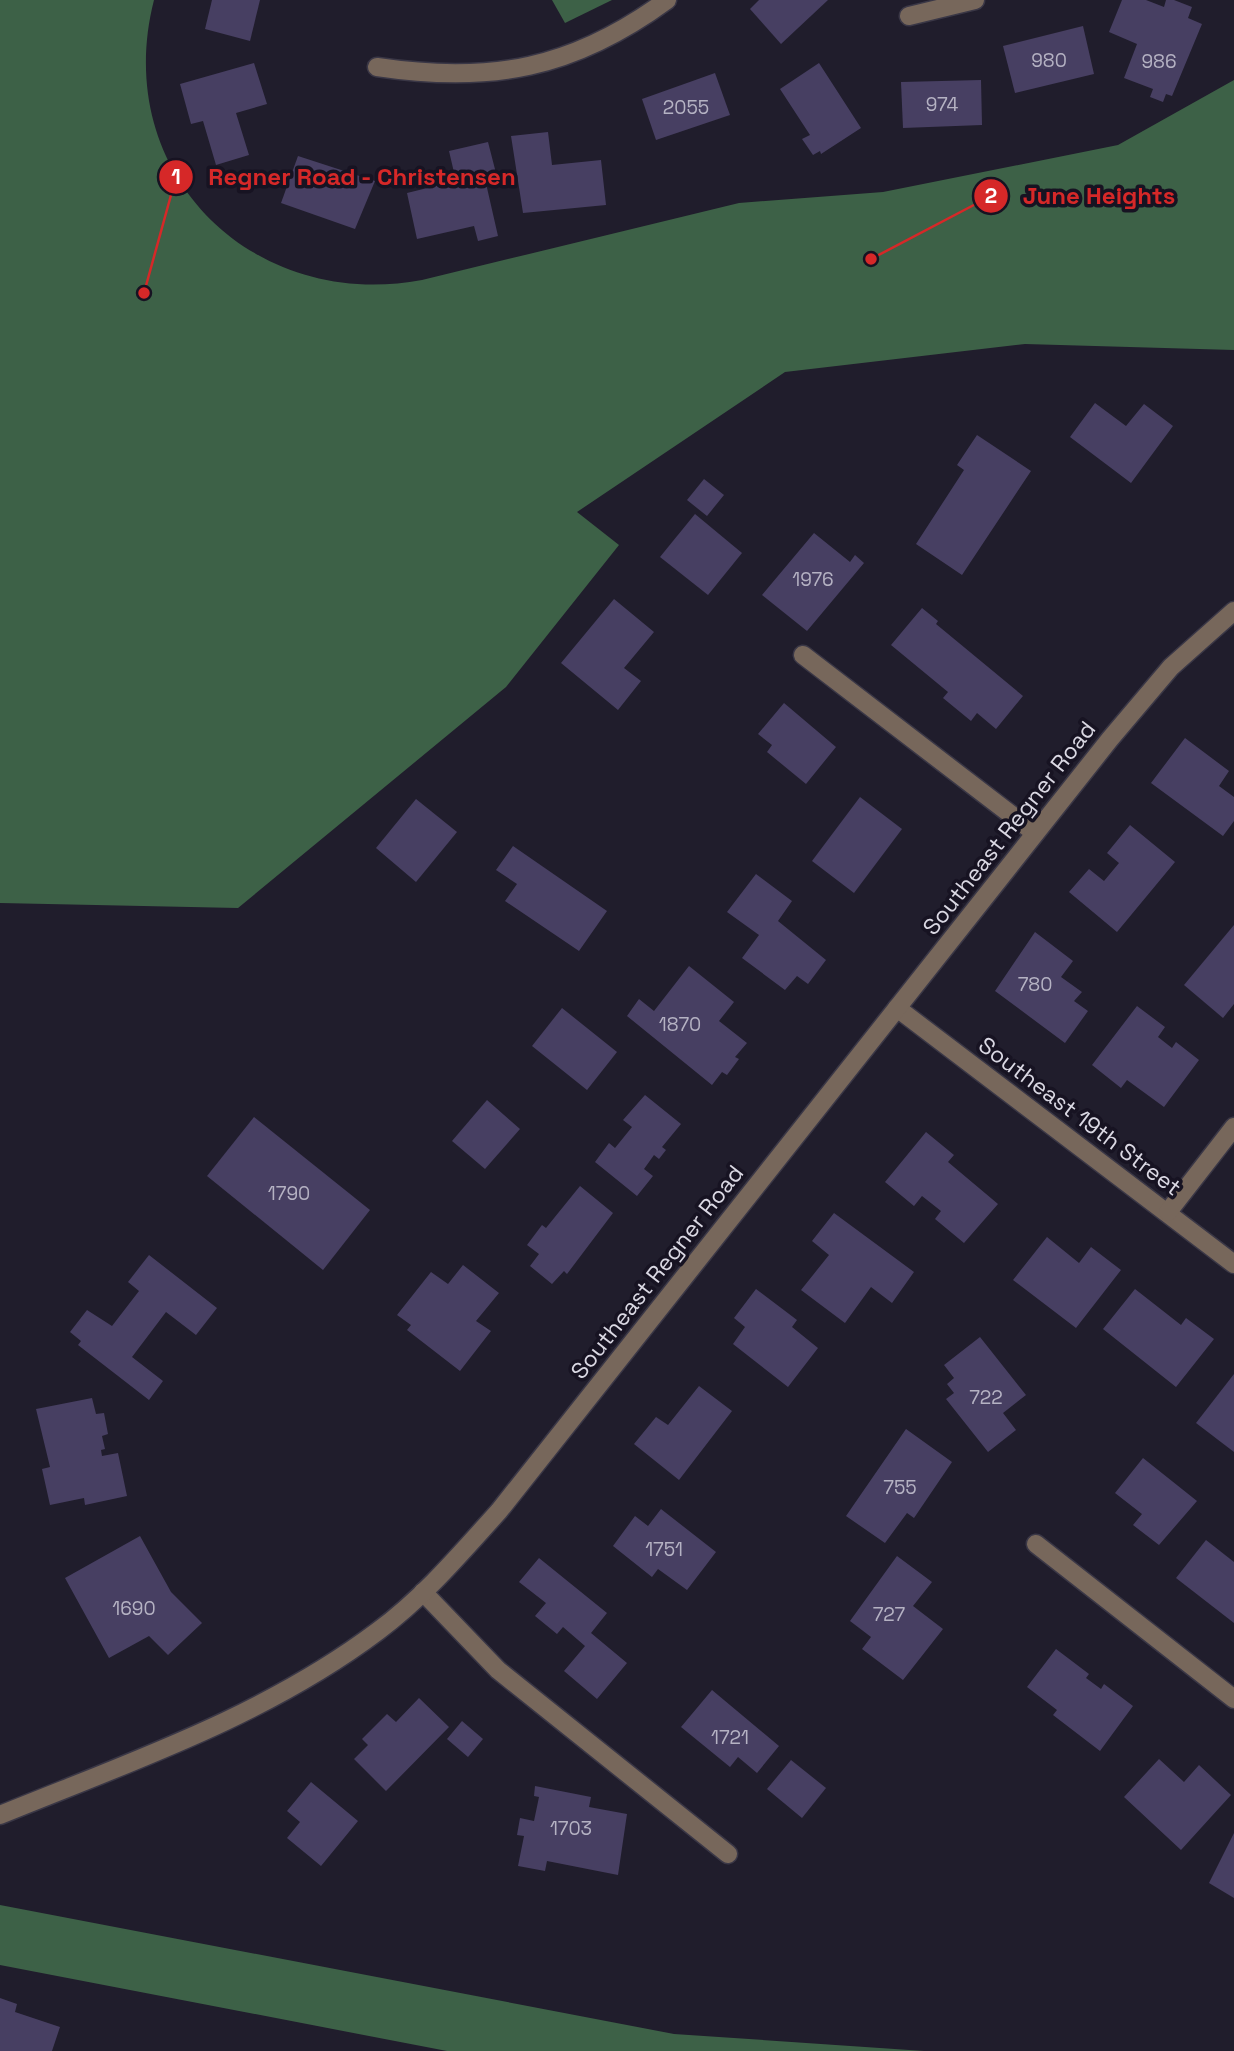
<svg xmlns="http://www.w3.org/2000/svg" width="1234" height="2051" viewBox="0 0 1234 2051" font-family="'Space Grotesk',sans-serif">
  <rect width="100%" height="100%" fill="#201d2c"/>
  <!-- forest -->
  <g fill="#3d6147">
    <path d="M0 0H154C110 172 252 312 422 280L739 203 883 192 1118 145 1234 80V350L1025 344 785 372 577 512 619 545 506 687 238 908 0 903Z"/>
    <polygon points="552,0 612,0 565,23"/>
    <polygon points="0,1905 674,2034 924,2051 447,2051 0,1965"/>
  </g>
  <!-- building -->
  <g fill="#473f62">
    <polygon points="212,0 260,0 250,41 205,29"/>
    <polygon points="759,0 828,0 781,44 750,9"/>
    <polygon points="1122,0 1146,0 1164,7 1166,0 1174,0 1192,7 1188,18 1202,24 1172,96 1166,94 1163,102 1150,97 1153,89 1124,78 1137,44 1109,32"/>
    <polygon points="1083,26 1094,74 1015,93 1003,46"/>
    <polygon points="254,63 267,104 236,113 249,155 216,165 203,121 191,124 180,84"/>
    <polygon points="819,63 861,128 821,154 820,151 813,155 802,139 810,135 780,89"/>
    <polygon points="715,73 730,115 656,140 642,99"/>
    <polygon points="981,80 982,125 903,128 901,82"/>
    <polygon points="548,132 552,165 601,160 606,205 523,213 511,136"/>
    <polygon points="488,142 497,177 485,179 498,236 478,241 474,226 417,239 407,193 456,181 449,151"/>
    <polygon points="298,156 375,181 355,229 281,203"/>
    <polygon points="1095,403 1126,426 1144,404 1173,426 1131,483 1070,437"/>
    <polygon points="977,435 1031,471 962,575 916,544 964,470 957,465"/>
    <polygon points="704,479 724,495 707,516 687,500"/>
    <polygon points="695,514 742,553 708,595 660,557"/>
    <polygon points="814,533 850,562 855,555 864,563 807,631 762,595"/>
    <polygon points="614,599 654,632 624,668 641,681 618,710 561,663"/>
    <polygon points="922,608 938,621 936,624 1023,696 996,729 977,713 971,721 943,698 948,692 891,645"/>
    <polygon points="784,703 836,747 806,784 767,752 772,745 758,734"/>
    <polygon points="1185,738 1229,771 1219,786 1234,797 1234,821 1223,836 1151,783"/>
    <polygon points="860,797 902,829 854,893 812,861"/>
    <polygon points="416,799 457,832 416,882 376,848"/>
    <polygon points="1130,825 1175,862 1117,932 1069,892 1089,869 1104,881 1119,863 1107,853"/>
    <polygon points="513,846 607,911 579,951 505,901 517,884 496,870"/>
    <polygon points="756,874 792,901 778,921 826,960 808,984 797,976 785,990 742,958 759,935 727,912"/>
    <polygon points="1234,925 1234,1004 1223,1018 1184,985"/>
    <polygon points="1035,932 1073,961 1061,977 1082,992 1074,1001 1088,1011 1065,1043 995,991"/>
    <polygon points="689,966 734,1002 719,1021 747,1043 735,1057 739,1059 727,1075 722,1072 712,1085 627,1016 639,999 654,1011"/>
    <polygon points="1137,1006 1165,1027 1158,1037 1172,1048 1176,1042 1199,1060 1164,1107 1127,1080 1121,1088 1092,1065"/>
    <polygon points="562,1008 617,1052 587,1090 532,1046"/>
    <polygon points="645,1095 681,1124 662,1147 666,1150 659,1159 654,1155 644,1169 653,1176 637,1196 595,1162 609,1143 615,1148 632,1127 623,1120"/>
    <polygon points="487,1100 520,1129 485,1169 452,1141"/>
    <polygon points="254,1117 370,1210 323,1270 207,1176"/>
    <polygon points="926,1132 954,1155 948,1162 998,1204 964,1243 935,1219 941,1211 922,1196 914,1206 885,1182"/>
    <polygon points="580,1186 613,1213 567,1274 564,1271 552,1284 530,1266 539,1254 527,1245 542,1225 546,1228"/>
    <polygon points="834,1213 914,1272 892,1303 871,1287 845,1323 801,1290 829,1255 812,1241"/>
    <polygon points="1047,1237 1079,1263 1091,1247 1121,1270 1076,1328 1013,1280"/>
    <polygon points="149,1255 217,1308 196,1335 166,1312 132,1357 163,1381 149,1400 78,1345 81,1341 70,1332 87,1310 112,1326 139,1291 128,1282"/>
    <polygon points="463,1265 499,1293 476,1321 491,1331 460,1371 407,1330 411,1325 397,1315 431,1272 448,1284"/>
    <polygon points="756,1289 797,1320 792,1327 818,1348 788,1387 733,1344 745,1327 734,1318"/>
    <polygon points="1135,1289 1181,1325 1186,1318 1214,1339 1176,1387 1103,1329"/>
    <polygon points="980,1337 1026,1395 1003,1413 1016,1430 988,1452 946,1399 954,1393 947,1384 954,1378 944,1365"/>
    <polygon points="1234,1374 1234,1452 1196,1423"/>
    <polygon points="699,1386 732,1411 679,1480 634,1444 656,1417 668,1425"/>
    <polygon points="92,1398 96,1414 104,1413 108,1434 102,1436 105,1449 101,1450 102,1456 118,1453 127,1496 85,1505 84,1498 50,1505 42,1469 50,1467 36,1409"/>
    <polygon points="906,1429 952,1462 914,1518 907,1513 885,1543 846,1516"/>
    <polygon points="1143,1458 1197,1501 1159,1545 1133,1525 1142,1514 1115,1493"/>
    <polygon points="661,1509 716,1552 687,1590 658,1569 652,1577 613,1546 635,1516 648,1526"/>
    <polygon points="140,1536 171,1592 202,1623 168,1655 149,1636 109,1658 65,1578"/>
    <polygon points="1206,1540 1234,1562 1234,1623 1176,1578"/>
    <polygon points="897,1556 932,1582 913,1606 943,1629 903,1680 862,1649 871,1637 850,1621"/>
    <polygon points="539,1558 607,1613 591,1633 627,1663 597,1699 564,1671 585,1646 563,1627 557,1634 535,1616 546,1603 519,1582"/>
    <polygon points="1056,1649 1089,1674 1086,1678 1101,1689 1104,1684 1133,1706 1100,1751 1053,1715 1057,1710 1027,1687"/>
    <polygon points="712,1690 779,1746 757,1773 738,1757 730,1767 681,1727"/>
    <polygon points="419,1698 449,1727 386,1791 354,1759 368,1745 362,1739 387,1714 396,1722"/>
    <polygon points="462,1721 483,1739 468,1757 447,1739"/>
    <polygon points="1159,1759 1184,1782 1199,1765 1231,1795 1181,1850 1124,1797"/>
    <polygon points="791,1760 826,1788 802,1818 767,1789"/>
    <polygon points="311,1782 358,1821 321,1866 287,1838 300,1822 287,1811"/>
    <polygon points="535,1786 591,1797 589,1807 627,1814 618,1875 547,1861 545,1871 518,1866 524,1836 517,1835 520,1818 534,1821 539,1797 534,1796"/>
    <polygon points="1234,1833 1234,1898 1209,1883"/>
    <polygon points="0,1998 17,2004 15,2012 60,2027 52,2051 0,2051"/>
  </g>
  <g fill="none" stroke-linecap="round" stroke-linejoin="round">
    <!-- minor casing -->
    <g stroke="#3a3746" stroke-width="21">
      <g id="minor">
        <polyline points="909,16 975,0"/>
        <path d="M377 67C491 84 573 69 667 0"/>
        <polyline points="803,655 1035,833"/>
        <polyline points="897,1008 1234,1264"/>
        <polyline points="1168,1212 1234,1127"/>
        <polyline points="1036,1544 1234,1699"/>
        <polyline points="423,1592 498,1670 728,1854"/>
        <path d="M0 1815C130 1762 265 1716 378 1631 424 1597 461 1553 499 1511L1110 739 1171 667 1234 611"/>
      </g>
    </g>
    <!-- minor -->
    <use href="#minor" stroke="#77675b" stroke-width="18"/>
  </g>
  <g text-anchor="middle" stroke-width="7" stroke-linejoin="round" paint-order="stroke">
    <!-- number labels -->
    <g font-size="19" fill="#b5b2c3">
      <text x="1049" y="67">980</text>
      <text x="1159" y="68">986</text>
      <text x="942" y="111">974</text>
      <text x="686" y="114">2055</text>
      <text x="813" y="586">1976</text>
      <text x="1035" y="991">780</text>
      <text x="680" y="1031">1870</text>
      <text x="289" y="1200">1790</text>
      <text x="986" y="1404">722</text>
      <text x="900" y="1494">755</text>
      <text x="664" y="1556">1751</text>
      <text x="134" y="1615">1690</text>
      <text x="889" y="1621">727</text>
      <text x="730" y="1744">1721</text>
      <text x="571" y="1835">1703</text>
    </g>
    <!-- street labels -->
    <g font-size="23" fill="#dad8e3" stroke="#171322">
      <text transform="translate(1009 828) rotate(-52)" y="8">Southeast Regner Road</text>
      <text transform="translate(1080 1116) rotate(37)" y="8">Southeast 19th Street</text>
      <text transform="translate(657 1272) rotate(-52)" y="8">Southeast Regner Road</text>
    </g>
  </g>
  <!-- callouts -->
  <path fill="none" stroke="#d62828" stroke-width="2.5" d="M144 293L176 177M871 259L991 196"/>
  <g fill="#d62828" stroke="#171322" stroke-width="2.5">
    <circle cx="144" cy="293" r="7"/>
    <circle cx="871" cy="259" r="7"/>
    <circle cx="176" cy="177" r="18"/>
    <circle cx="991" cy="196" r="18"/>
  </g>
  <g font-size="21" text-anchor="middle" font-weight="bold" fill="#fff">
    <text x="176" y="184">1</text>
    <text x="991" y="203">2</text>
  </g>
  <g font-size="24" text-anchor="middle" font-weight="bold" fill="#d62828" stroke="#171322" stroke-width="7" stroke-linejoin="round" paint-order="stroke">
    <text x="362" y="185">Regner Road - Christensen</text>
    <text x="1099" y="204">June Heights</text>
  </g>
</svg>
